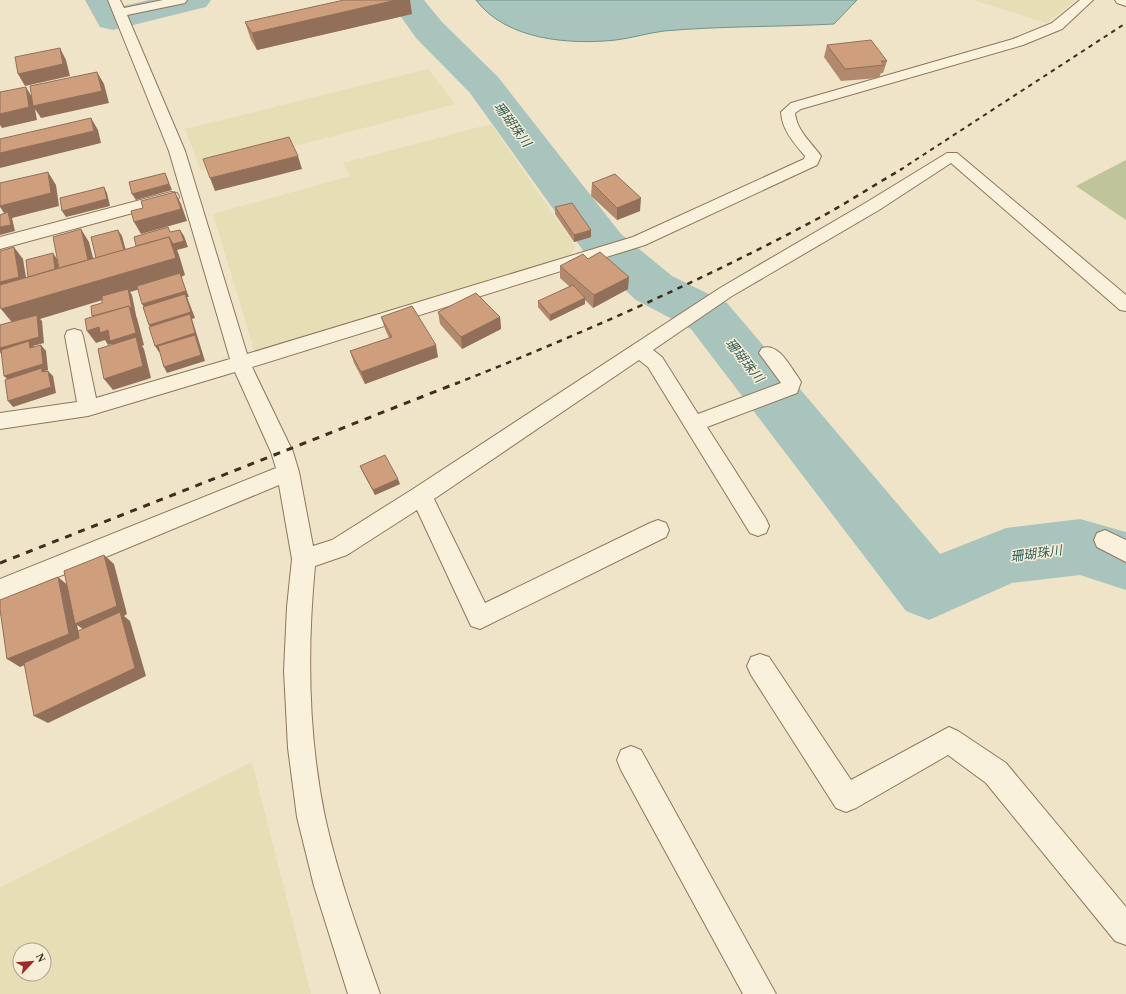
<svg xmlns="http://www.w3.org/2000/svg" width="1126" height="994" viewBox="0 0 1126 994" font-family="'Times New Roman','Noto Sans JP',serif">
  <rect width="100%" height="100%" fill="#f0e4c8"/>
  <!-- farmland -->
  <g fill="#e6deb5" fill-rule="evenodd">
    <polygon points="973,0 1077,0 1046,23"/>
    <polygon points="428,69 455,104 201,171 185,129"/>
    <polygon points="491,124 575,246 570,258 255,353 213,214 350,176 343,163"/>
    <path d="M252 762 311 994H0V887ZM20 950H44V974H20Z"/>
  </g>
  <!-- cemetery -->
  <polygon fill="#bfc49a" points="1126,160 1126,220 1076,186"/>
  <!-- water -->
  <path fill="#a9c4bc" stroke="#6f938a" d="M476 0H857L834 24C778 27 720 26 664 31 648 33 632 38 616 40 569 45 506 40 476 0Z"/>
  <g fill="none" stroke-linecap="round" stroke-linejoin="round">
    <!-- river -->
    <g fill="#a9c4bc" fill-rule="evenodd">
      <polygon points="85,0 119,0 123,6 149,0 211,0 206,7 113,30 100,27"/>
      <polygon points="389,0 424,0 442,22 498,77 621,234 672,276 727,303 940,554 1006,528 1080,519 1126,532 1126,590 1080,575 1012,583 929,620 906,611 691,329 636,300 587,256 470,93 416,38"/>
    </g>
    <!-- minor casing -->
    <g stroke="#8d765c" stroke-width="2">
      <g id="minor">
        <path d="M108 0H120L124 8 163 0H187L185 3 127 15 185 151 247 354 633 237 804 159 805 156C794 143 782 130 781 112L791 103 1013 39 1052 23 1080 0H1093L1062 29 1023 45 801 109 795 113C797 131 811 142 821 156L817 165 645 245 252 367 293 452 299 472 313 546 332 540 413 489 720 288 867 202 947 153H957L1126 295V311L1120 310 951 163 879 210 732 296 653 350 662 357 698 414 781 383 759 353 762 348C779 343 789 365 798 377L801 382 797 393 707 427 766 519 769 526 766 533 758 536 750 533 648 367 639 360 434 499 485 603 650 523 658 520 666 523 669 530 666 537 480 629 471 626 417 510 347 555 315 566C307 649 308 735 325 817 338 877 360 936 380 994H348L314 886 297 817 288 748 284 671 287 607 292 559 279 485 0 601V579L276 468 271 452 235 372 88 416 0 429V413L77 402 65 336 67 331 74 329 81 331 83 336 96 398 230 359 169 151Z"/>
        <polygon points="1115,0 1126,0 1126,6 1117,3"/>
        <polygon points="171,192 177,193 179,197 177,201 0,249 0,237"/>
        <polygon points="1105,530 1126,540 1126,562 1097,547 1094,540 1097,533"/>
        <polygon points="760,654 769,657 851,780 949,727 958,731 1006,763 1126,907 1126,945 1115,941 986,783 948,755 856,808 846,812 836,808 751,675 747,666 751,657"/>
        <polygon points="631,746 641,750 776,994 743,994 621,770 617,760 621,750"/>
      </g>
    </g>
    <!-- minor -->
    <use href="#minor" fill="#faf1dc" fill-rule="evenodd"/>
    <!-- rail-far2 -->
    <polyline stroke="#3d2e20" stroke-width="2" stroke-dasharray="4.5 4.5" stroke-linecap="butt" points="900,170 1126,23"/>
    <!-- rail-far1 -->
    <path stroke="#3d2e20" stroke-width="2.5" stroke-dasharray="5.5 5.5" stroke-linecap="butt" d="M455 384C579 335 701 281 819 218 847 203 874 185 902 169"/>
    <!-- rail -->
    <polyline stroke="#3d2e20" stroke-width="3" stroke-dasharray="7 7" stroke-linecap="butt" points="0,563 457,383"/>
  </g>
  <!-- wall -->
  <g fill="#b2896c">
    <polygon points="412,14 257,50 251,40 245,22"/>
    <polygon points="827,45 887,61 883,73 881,73 879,78 841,81 824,57"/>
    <polygon points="592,183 640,211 617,220 591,196"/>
    <polygon points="555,207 591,237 574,242 555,214"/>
    <polygon points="588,259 628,289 593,308 585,300 585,304 550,321 538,307 538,301 570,287 560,278 560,266"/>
    <polygon points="438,312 500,317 501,329 462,349 440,324"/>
    <polygon points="381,317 438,357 365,384 354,363 350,351 389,338 385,329"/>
    <polygon points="360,466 400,484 375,495 362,471"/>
  </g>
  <!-- shaded-wall -->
  <g fill="#916f58">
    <polygon points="396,0 410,0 412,14 257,50 252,33"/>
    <polygon points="60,48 66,60 70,76 25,86 18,74"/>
    <polygon points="97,72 104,84 109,103 41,118 35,109 37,120 2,128 0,125 0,114 26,87 33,99"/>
    <polygon points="91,118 98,130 101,143 0,168 0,153"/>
    <polygon points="298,156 302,169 215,191 210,178"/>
    <polygon points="48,172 56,185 59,206 12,218 15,231 0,235 0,227 8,219 0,207 0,206"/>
    <polygon points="165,173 172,190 136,200 132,194"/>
    <polygon points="104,187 107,193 110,206 66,217 62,211"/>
    <polygon points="175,192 181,204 187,221 141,234 134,222"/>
    <polygon points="641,198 640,211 617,220 617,208"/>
    <polygon points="81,229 89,242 97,273 68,281"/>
    <polygon points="118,230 122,236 128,258 100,267"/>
    <polygon points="180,230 184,236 188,247 177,250 179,255 185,275 181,277 189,297 187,297 195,318 192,319 205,361 167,373 164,367 197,340 159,352 155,346 153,331 149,325 146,310 142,304 181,277 130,292 132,295 136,315 136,316 137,318 144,345 142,346 144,349 151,378 113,390 104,379 119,353 112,344 108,345 105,340 96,343 87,331 129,306 129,292 40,319 42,321 44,343 33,346 34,347 2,355 0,352 0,348 15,326 1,309 169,237"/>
    <polygon points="591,230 591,237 574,242 574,235"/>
    <polygon points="14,247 23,259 28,289 0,298 0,282"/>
    <polygon points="53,253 57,259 61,283 34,290"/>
    <polygon points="629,277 628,289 593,308 594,295"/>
    <polygon points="585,298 585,304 550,321 550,315"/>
    <polygon points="500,317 501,329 462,349 461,337"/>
    <polygon points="41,345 46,351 48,370 10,382 4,376"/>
    <polygon points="436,345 438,357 365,384 361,372"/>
    <polygon points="48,371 53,376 56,393 13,407 8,401"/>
    <polygon points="398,479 400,484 375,495 373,490"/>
    <polygon points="104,555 114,564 127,614 124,616 130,621 146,676 48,723 34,716 87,632 77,625 81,642 20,667 7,659 58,577 70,587"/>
  </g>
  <!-- building -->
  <g fill="#cf9f7d" stroke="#916f58">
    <polygon points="344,0 396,0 252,33 245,22"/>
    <polygon points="871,40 887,61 881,61 884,65 845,69 827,45"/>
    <polygon points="60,48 63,64 18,74 15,57"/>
    <polygon points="97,72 102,91 33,106 30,86"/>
    <polygon points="26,87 29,107 0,114 0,92"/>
    <polygon points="91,118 94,131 0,153 0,139"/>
    <polygon points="289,137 298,156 210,178 203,159"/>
    <polygon points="48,172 51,193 0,206 0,183"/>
    <polygon points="165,173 169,184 132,194 129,182"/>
    <polygon points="615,174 641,198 617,208 592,183"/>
    <polygon points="104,187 107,199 62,211 60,198"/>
    <polygon points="175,192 181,209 134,222 131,211 143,208 141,201"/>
    <polygon points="572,203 591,230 574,235 555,207"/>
    <polygon points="8,212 11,225 0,227 0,215"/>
    <polygon points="168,227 170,232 180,230 184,241 173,244 169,237 136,246 134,237"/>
    <polygon points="81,229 88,260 59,268 53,237"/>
    <polygon points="118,230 124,250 96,258 91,237"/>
    <polygon points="169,237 176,258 1,309 0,305 0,285"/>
    <polygon points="14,247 19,277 0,282 0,251"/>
    <polygon points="600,252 629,277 594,295 560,266 583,254 588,259"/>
    <polygon points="53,253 55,269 28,277 26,260"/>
    <polygon points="180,273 186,291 142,304 137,286"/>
    <polygon points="573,285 585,298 550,315 538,301"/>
    <polygon points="128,289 132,309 129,306 92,316 91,306 102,303 102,296"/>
    <polygon points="476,293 500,317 461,337 438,312"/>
    <polygon points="185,294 191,312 149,325 143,307"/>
    <polygon points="129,306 136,333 110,341 108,330 100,333 99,327 87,331 85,319"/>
    <polygon points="412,306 436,345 361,372 350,351 392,337 381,317"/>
    <polygon points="190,314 195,333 155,346 149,327"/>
    <polygon points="37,315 39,337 0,348 0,325"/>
    <polygon points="195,335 201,355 164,367 158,346"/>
    <polygon points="136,337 143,366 104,379 98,349"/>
    <polygon points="29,341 30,348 41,345 43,364 4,376 1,350"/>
    <polygon points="42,368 42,372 48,371 51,387 8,401 5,380"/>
    <polygon points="385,455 398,479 373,490 360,466"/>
    <polygon points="104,555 117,606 75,624 64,571"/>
    <polygon points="58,577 69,634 7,659 0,609 0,600"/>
    <polygon points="120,612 135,668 34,716 24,663 79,638 78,631"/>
  </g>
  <g text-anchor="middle" stroke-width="3" stroke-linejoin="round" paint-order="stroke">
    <!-- water labels -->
    <g font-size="13" font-style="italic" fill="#2f5d5a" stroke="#f7eed8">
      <text transform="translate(513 124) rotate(53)" y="5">珊瑚珠川</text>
      <text transform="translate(745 360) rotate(51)" y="5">珊瑚珠川</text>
      <text transform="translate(1036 553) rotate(-8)" y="5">珊瑚珠川</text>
    </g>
  </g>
  <!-- north arrow -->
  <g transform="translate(32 962) rotate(64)"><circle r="19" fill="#f7eed8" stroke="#ada18e"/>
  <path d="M0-3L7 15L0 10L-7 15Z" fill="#9e2a2b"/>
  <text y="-6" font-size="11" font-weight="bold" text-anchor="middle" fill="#3d2e20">N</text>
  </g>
</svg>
